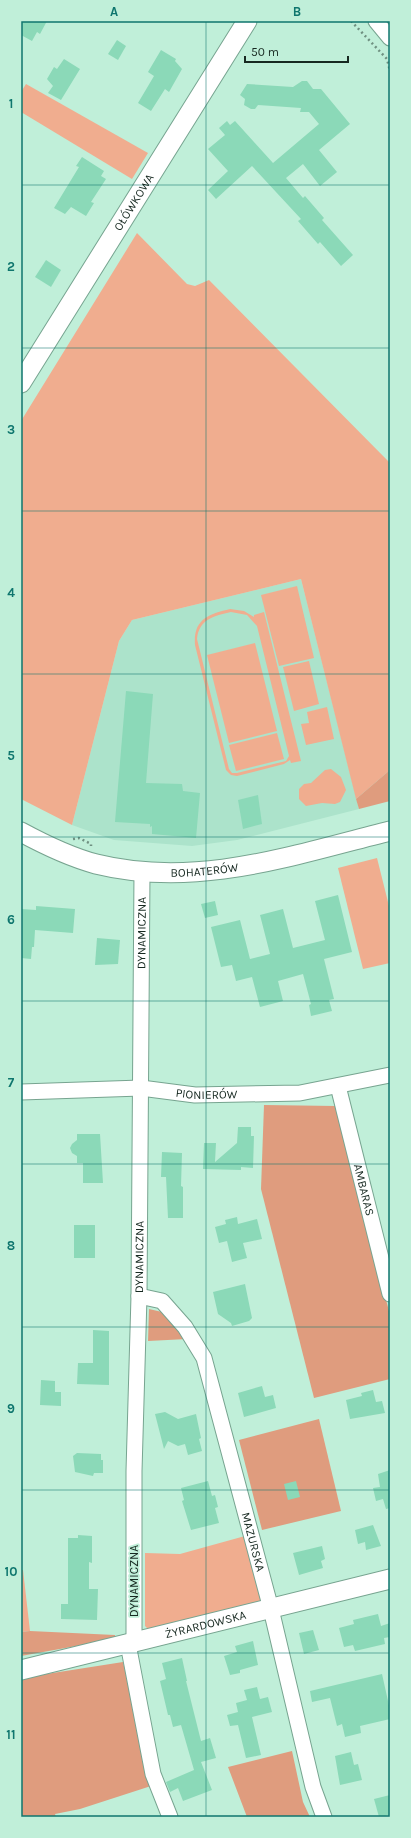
<svg xmlns="http://www.w3.org/2000/svg" width="411" height="1838" viewBox="0 0 411 1838" font-family="Karla,sans-serif">
  <rect width="100%" height="100%" fill="#c0efd9"/>
  <!-- built -->
  <polygon fill="#ace3cb" points="301,579 359,809 237,840 192,846 114,840 72,825 119,641 132,620"/>
  <!-- green -->
  <g fill="#f0ad8f" fill-rule="evenodd">
    <polygon points="26,84 148,153 132,179 21,112 21,92"/>
    <polygon points="137,233 187,284 195,286 209,280 390,463 390,770 356,799 301,579 132,620 119,641 72,825 21,799 21,421"/>
    <polygon points="297,586 314,658 279,666 261,595"/>
    <path d="M230 609 244 611 254 617V615L264 612 301 761 291 763 290 760 284 764 237 776 231 775 226 770 195 645C193 619 209 614 230 609ZM231 612 247 615 257 626 289 756 286 761 237 773H232L229 769 197 639C199 619 214 616 231 612Z"/>
    <polygon points="255,643 277,731 229,743 207,655"/>
    <polygon points="309,661 319,704 294,711 283,667"/>
    <polygon points="327,707 334,739 306,745 301,724 309,723 307,712"/>
    <polygon points="277,733 284,759 236,771 229,745"/>
    <polygon points="331,769 341,777 346,790 340,802 335,804 322,803 306,806 299,799 299,789 304,784 311,783 325,770"/>
    <polygon points="377,858 390,910 390,963 363,969 338,868"/>
    <polygon points="245,1536 262,1601 149,1630 145,1626 145,1553 180,1554"/>
    <polygon points="21,1570 23,1570 30,1631 21,1632"/>
  </g>
  <!-- forest -->
  <g fill="#df9c7e">
    <polygon points="390,770 390,801 359,809 356,799"/>
    <polygon points="264,1105 336,1106 390,1315 390,1379 314,1398 261,1189"/>
    <polygon points="149,1309 162,1312 187,1339 148,1341"/>
    <polygon points="319,1419 341,1511 262,1530 239,1440"/>
    <polygon points="30,1631 115,1635 115,1639 21,1656 21,1632"/>
    <polygon points="123,1662 151,1786 80,1809 55,1814 56,1817 21,1817 21,1678"/>
    <polygon points="292,1751 303,1802 310,1817 247,1817 228,1767"/>
  </g>
  <!-- building -->
  <g fill="#8bd9b8">
    <polygon points="21,21 47,21 40,34 37,32 32,41 21,35"/>
    <polygon points="117,40 126,46 118,60 108,54"/>
    <polygon points="161,50 176,59 175,61 182,69 169,92 165,89 151,111 138,103 154,76 148,72"/>
    <polygon points="64,59 80,69 61,100 48,93 53,86 47,79 54,67 57,69"/>
    <polygon points="302,81 307,81 313,89 321,89 350,124 319,150 337,172 320,186 303,164 286,178 303,198 305,196 324,218 322,220 353,255 341,266 320,242 318,244 298,221 301,219 252,166 216,199 208,190 228,171 208,149 225,135 219,128 227,121 230,125 235,121 273,163 319,124 309,112 300,112 301,108 258,105 255,109 251,109 244,105 245,99 240,95 247,84 293,87"/>
    <polygon points="82,157 104,171 101,176 106,179 91,202 94,203 86,216 71,207 65,214 54,208 79,167 76,166"/>
    <polygon points="46,260 61,270 51,287 35,277"/>
    <polygon points="126,691 153,694 146,783 182,784 183,791 200,793 196,838 152,834 152,826 150,827 150,824 115,822"/>
    <polygon points="258,795 262,824 243,829 238,800"/>
    <polygon points="338,895 352,952 324,959 334,999 329,1000 332,1011 311,1016 309,1005 311,1004 303,974 278,981 283,1001 260,1007 252,977 236,981 232,965 221,967 211,927 240,920 250,959 270,954 260,915 283,909 293,948 325,940 315,901"/>
    <polygon points="215,901 218,915 205,918 201,904"/>
    <polygon points="36,906 75,909 73,933 35,930 34,947 32,947 31,959 21,958 21,909 36,910"/>
    <polygon points="97,938 120,940 118,964 95,965"/>
    <polygon points="238,1127 251,1127 251,1136 254,1136 253,1168 241,1167 241,1170 203,1169 204,1143 216,1143 215,1162 237,1143"/>
    <polygon points="77,1134 100,1134 103,1183 83,1183 83,1163 77,1163 77,1156 72,1153 70,1148 72,1144 77,1140"/>
    <polygon points="162,1152 182,1153 181,1186 183,1187 183,1218 168,1218 166,1177 161,1177"/>
    <polygon points="237,1217 238,1224 257,1219 262,1239 243,1243 247,1258 232,1262 227,1241 219,1243 215,1227 226,1224 225,1220"/>
    <rect x="74" y="1225" width="21" height="33"/>
    <polygon points="245,1284 252,1318 249,1321 232,1326 231,1323 218,1314 213,1292"/>
    <polygon points="93,1330 109,1331 109,1385 77,1384 78,1363 93,1363"/>
    <polygon points="41,1380 55,1381 55,1392 61,1392 61,1406 40,1405"/>
    <polygon points="262,1386 265,1397 273,1395 276,1408 244,1417 238,1393"/>
    <polygon points="373,1390 376,1402 382,1401 385,1413 350,1419 346,1400 362,1396 361,1393"/>
    <polygon points="165,1412 178,1419 196,1414 201,1438 199,1439 202,1451 188,1455 185,1444 178,1446 168,1441 164,1449 155,1414"/>
    <polygon points="77,1453 101,1454 101,1460 103,1460 103,1473 94,1473 93,1476 75,1472 73,1456"/>
    <polygon points="390,1470 390,1508 386,1509 383,1499 376,1501 373,1488 380,1487 378,1474"/>
    <polygon points="208,1481 212,1496 215,1495 218,1507 215,1508 219,1523 191,1530 182,1501 184,1500 181,1488"/>
    <polygon points="296,1481 300,1497 288,1500 284,1484"/>
    <polygon points="373,1525 381,1546 366,1550 365,1542 358,1544 355,1530"/>
    <polygon points="78,1535 92,1536 92,1563 89,1562 89,1589 98,1589 97,1620 61,1619 61,1604 68,1604 68,1538 78,1538"/>
    <polygon points="322,1546 325,1559 321,1561 323,1568 299,1575 293,1553"/>
    <polygon points="378,1614 381,1626 390,1623 390,1637 384,1638 385,1644 355,1651 353,1645 344,1647 339,1628 354,1624 353,1620"/>
    <polygon points="313,1630 319,1650 304,1654 299,1633"/>
    <polygon points="253,1641 258,1665 240,1670 240,1673 230,1675 224,1656 237,1652 235,1646"/>
    <polygon points="182,1658 187,1681 186,1681 201,1741 210,1738 216,1758 201,1762 212,1790 183,1801 178,1788 170,1792 166,1782 194,1770 181,1725 173,1727 170,1715 168,1715 160,1681 166,1679 162,1663"/>
    <polygon points="382,1674 390,1710 390,1719 360,1726 361,1733 345,1737 342,1724 337,1726 330,1698 312,1702 310,1691"/>
    <polygon points="257,1687 260,1699 268,1697 272,1712 252,1717 261,1755 246,1758 238,1725 230,1726 227,1715 238,1712 236,1703 247,1700 244,1690"/>
    <polygon points="351,1752 354,1765 358,1764 362,1780 340,1785 335,1756"/>
    <polygon points="390,1795 390,1815 379,1817 374,1799"/>
  </g>
  <g fill="none" stroke-linecap="round" stroke-linejoin="round">
    <!-- minor casing -->
    <g stroke="#77a490" stroke-width="17">
      <g id="minor">
        <polyline points="376,21 390,38"/>
        <path id="s1" d="M338 1086 390 1294"/>
        <path id="s2" d="M21 1092 141 1088 195 1095 300 1093 390 1075"/>
        <path id="s3" d="M139 1296 162 1301 185 1327 204 1358 271 1609 313 1787 324 1817"/>
        <path id="s4" d="M134 1643V1471L139 1296 142 872"/>
        <polyline points="128,1644 153,1774 170,1817"/>
      </g>
    </g>
    <!-- tertiary casing -->
    <g stroke="#77a490" stroke-width="21">
      <g id="tertiary">
        <path id="s5" d="M21 383 247 21"/>
        <path id="s6" d="M21 832C45 845 70 857 96 864 197 889 293 855 390 831"/>
        <path id="s7" d="M21 1670 390 1579"/>
      </g>
    </g>
    <!-- path -->
    <g stroke="#6f9081" stroke-width="2.5" stroke-dasharray="2 3" stroke-linecap="butt">
      <polyline points="351,21 387,59 390,71"/>
      <polyline points="73,839 79,838 91,844 91,846"/>
    </g>
    <!-- minor -->
    <use href="#minor" stroke="#fff" stroke-width="15"/>
    <!-- tertiary -->
    <use href="#tertiary" stroke="#fff" stroke-width="19"/>
  </g>
  <!-- grid -->
  <path fill="none" stroke="#0f766e" stroke-width="1" stroke-opacity="0.55" d="M206 21V1817M21 185H390M21 348H390M21 511H390M21 674H390M21 837H390M21 1001H390M21 1164H390M21 1327H390M21 1490H390M21 1653H390"/>
  <g text-anchor="middle" stroke-width="3.5" stroke-linejoin="round" paint-order="stroke">
    <!-- street labels -->
    <g font-size="12" fill="#172921" stroke="#c0efd9">
      <text dy="4" stroke="none"><textPath href="#s5" startOffset="213">OŁÓWKOWA</textPath></text>
      <text dy="4" stroke="none"><textPath href="#s6" startOffset="191">BOHATERÓW</textPath></text>
      <text dy="4" stroke="none"><textPath href="#s4" startOffset="710">DYNAMICZNA</textPath></text>
      <text dy="4" stroke="none"><textPath href="#s2" startOffset="186">PIONIERÓW</textPath></text>
      <text dy="4" stroke="none"><textPath href="#s1" startOffset="107">AMBARAS</textPath></text>
      <text dy="4" stroke="none"><textPath href="#s4" startOffset="386">DYNAMICZNA</textPath></text>
      <text dy="4" stroke="none"><textPath href="#s3" startOffset="285">MAZURSKA</textPath></text>
      <text transform="translate(134 1581) rotate(-90)" y="4">DYNAMICZNA</text>
      <text dy="4" stroke="none"><textPath href="#s7" startOffset="190">ŻYRARDOWSKA</textPath></text>
    </g>
  </g>
  <!-- border -->
  <rect width="411" height="1838" fill="none" stroke="#c0efd9" stroke-width="44"/>
  <!-- scale -->
  <path d="M245 56v6h103v-6" fill="none" stroke="#172921" stroke-width="2"/>
  <text x="251" y="56" font-size="12" fill="#172921" stroke="#c0efd9" stroke-width="3" paint-order="stroke">50 m</text>
  <rect x="22" y="22" width="367" height="1794" fill="none" stroke="#0f766e" stroke-width="1.5"/>
  <g font-size="13" text-anchor="middle" font-weight="bold" fill="#0f766e">
    <text x="114" y="16">A</text>
    <text x="297" y="16">B</text>
    <text x="11" y="108">1</text>
    <text x="11" y="271">2</text>
    <text x="11" y="434">3</text>
    <text x="11" y="597">4</text>
    <text x="11" y="760">5</text>
    <text x="11" y="924">6</text>
    <text x="11" y="1087">7</text>
    <text x="11" y="1250">8</text>
    <text x="11" y="1413">9</text>
    <text x="11" y="1576">10</text>
    <text x="11" y="1739">11</text>
  </g>
</svg>
